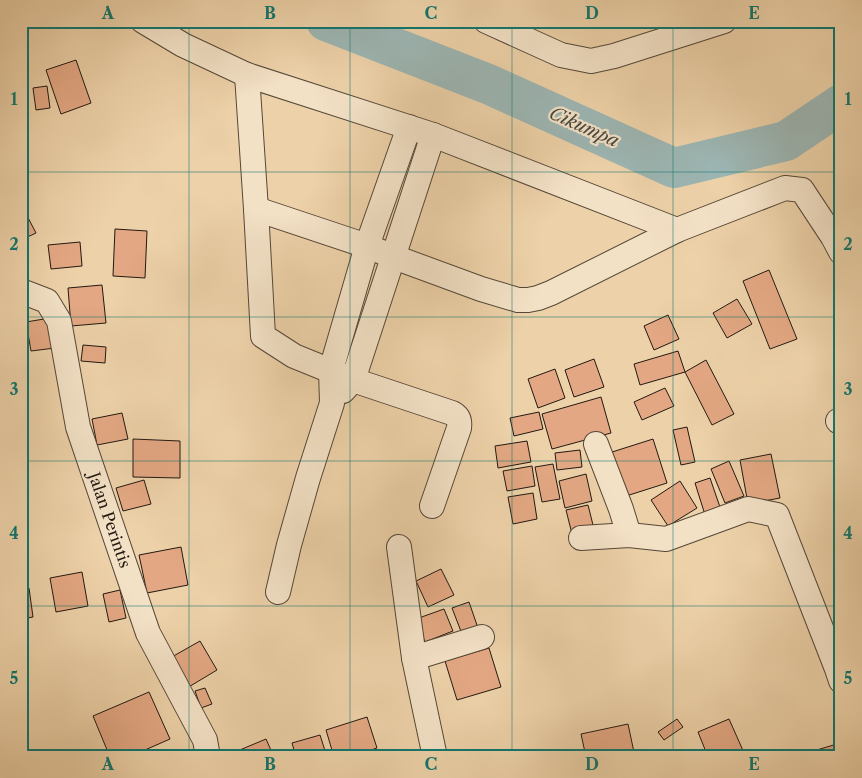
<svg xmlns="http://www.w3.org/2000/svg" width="862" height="778" viewBox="0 0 862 778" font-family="'Libre Caslon Text',serif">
  <rect width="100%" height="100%" fill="#edd1a8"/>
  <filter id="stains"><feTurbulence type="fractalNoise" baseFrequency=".004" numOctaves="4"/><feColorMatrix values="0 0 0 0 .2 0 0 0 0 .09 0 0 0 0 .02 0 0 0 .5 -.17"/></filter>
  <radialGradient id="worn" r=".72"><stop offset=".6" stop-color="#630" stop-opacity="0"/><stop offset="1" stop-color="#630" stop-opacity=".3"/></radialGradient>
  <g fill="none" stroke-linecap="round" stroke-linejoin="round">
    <!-- river -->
    <polyline stroke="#9cb5b2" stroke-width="40" points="326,21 488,84 674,168 786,141 841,104"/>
  </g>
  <!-- building -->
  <g fill="#e3a883" stroke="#221912">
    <polygon points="76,60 91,103 61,114 46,70"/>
    <polygon points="47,86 50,108 36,110 33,88"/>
    <polygon points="23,208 36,233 21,240 21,209"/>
    <polygon points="115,229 147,231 145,278 113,276"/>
    <polygon points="80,242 82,266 51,269 48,245"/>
    <polygon points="769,270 797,339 770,349 743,281"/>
    <polygon points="102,285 106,323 71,326 68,288"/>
    <polygon points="21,299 24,328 21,328"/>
    <polygon points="737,299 752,324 727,338 713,313"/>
    <polygon points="668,315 679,339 654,350 644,326"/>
    <polygon points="50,318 55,348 31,351 26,322"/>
    <polygon points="83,345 106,347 105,363 81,361"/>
    <polygon points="678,351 685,372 640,385 634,364"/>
    <polygon points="594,359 604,387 574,397 565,370"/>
    <polygon points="706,360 734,414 712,425 685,372"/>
    <polygon points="555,369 565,398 538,408 528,379"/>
    <polygon points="665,388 674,406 642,420 634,402"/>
    <polygon points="601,397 611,433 552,449 542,414"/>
    <polygon points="539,412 543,429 514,436 510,418"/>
    <polygon points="122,413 128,439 97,445 92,419"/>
    <polygon points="687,427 695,462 681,465 673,430"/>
    <polygon points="133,439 180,441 180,478 133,477"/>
    <polygon points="653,439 667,483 623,497 609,453"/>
    <polygon points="527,441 531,462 498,468 495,446"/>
    <polygon points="580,450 582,467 557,470 555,453"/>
    <polygon points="771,454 780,498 748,504 740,460"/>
    <polygon points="729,461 744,496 725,503 711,469"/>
    <polygon points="553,464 560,499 542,502 535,467"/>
    <polygon points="532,466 535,486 507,491 503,471"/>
    <polygon points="586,474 592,501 565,508 559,481"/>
    <polygon points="710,478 722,513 706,518 695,483"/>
    <polygon points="144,480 151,504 123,511 116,488"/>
    <polygon points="680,481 697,508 668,526 651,500"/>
    <polygon points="533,493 537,519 513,524 508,497"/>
    <polygon points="588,505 594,529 572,534 566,510"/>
    <polygon points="181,547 188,585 147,593 139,555"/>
    <polygon points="441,569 454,595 428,607 416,581"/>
    <polygon points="82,572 88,606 56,612 50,578"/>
    <polygon points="29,588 33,617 21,619 21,589"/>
    <polygon points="120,590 126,618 109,622 103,594"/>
    <polygon points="469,602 478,628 462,634 452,608"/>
    <polygon points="444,609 453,631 425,642 416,619"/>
    <polygon points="200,641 217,670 187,688 170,658"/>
    <polygon points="489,648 501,687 457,700 445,661"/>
    <polygon points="205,688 212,704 201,708 195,691"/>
    <polygon points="149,692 170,739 129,757 110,757 93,716"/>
    <polygon points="367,717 377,748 351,757 334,757 326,730"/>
    <polygon points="677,719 683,727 664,740 658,732"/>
    <polygon points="729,719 745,755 740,757 708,757 698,732"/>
    <polygon points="628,724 635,757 586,757 581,734"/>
    <polygon points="320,735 327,757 296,757 292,743"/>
    <polygon points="266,739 274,757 223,757"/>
    <polygon points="837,744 841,757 793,757"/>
    <polygon points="21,751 34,754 33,757 21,757"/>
    <polygon points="418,751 418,757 387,757 387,752"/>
  </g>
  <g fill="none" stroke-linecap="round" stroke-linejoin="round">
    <!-- minor casing -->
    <g stroke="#554738" stroke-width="26">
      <g id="minor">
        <polyline points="143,21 183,45 247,75 433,135 677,230"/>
        <polyline points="486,21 561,55 591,61 614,56 724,21"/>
        <path d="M247 75 256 209 263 336 294 356 353 380 452 413C458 416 460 421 459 428L432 506"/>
        <polyline points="256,209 367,246 394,257 481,289 518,300 528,300 538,298 551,293 677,230 785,188 802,190 833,237 841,252"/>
        <polyline points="21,291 47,301 59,321 78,427 148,633 205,740 208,757"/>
        <polyline points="343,391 353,380 433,135"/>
        <polyline points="838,421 841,420"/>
        <polyline points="596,444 621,509 629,535"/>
        <polyline points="581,538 629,535 666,539 748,509 777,515 837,669 841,681"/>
        <polyline points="399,547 414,658 435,757"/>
        <polyline points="278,592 289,545 308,478 332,403 331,370 367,246 409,127"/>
        <polyline points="414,658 482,637"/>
      </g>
    </g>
    <!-- minor -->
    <use href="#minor" stroke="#f3e1c6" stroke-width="24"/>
  </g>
  <!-- grid -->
  <path fill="none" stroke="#0f766e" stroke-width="1" stroke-opacity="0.55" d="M189 21V757M350 21V757M512 21V757M673 21V757M21 172H841M21 317H841M21 461H841M21 606H841"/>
  <g text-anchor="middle" stroke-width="4.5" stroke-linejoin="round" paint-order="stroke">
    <!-- street labels -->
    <g font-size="16" fill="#221912" stroke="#f3e1c6">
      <text transform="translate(110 520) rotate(71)" y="6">Jalan Perintis</text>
    </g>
    <!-- water labels -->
    <g font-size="18" font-style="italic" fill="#474842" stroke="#f3e1c6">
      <text transform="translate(584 127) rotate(24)" y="6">Cikumpa</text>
    </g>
  </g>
  <!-- margin -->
  <rect width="862" height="778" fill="none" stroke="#edd1a8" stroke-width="55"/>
  <rect x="28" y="28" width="806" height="722" fill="none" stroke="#0f766e" stroke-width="2"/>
  <g font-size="16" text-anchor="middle" font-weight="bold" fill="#0f766e">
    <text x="108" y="19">A</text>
    <text x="270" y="19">B</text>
    <text x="431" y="19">C</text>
    <text x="592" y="19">D</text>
    <text x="754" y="19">E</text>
    <text x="14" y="105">1</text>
    <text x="848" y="105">1</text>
    <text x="14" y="250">2</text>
    <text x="848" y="250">2</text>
    <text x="14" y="395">3</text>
    <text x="848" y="395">3</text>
    <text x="14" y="539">4</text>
    <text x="848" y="539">4</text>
    <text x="14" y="684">5</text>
    <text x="848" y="684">5</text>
    <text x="108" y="770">A</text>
    <text x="270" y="770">B</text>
    <text x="431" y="770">C</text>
    <text x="592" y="770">D</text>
    <text x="754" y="770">E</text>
  </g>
  <rect width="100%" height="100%" filter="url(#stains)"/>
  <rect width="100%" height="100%" fill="url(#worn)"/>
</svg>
